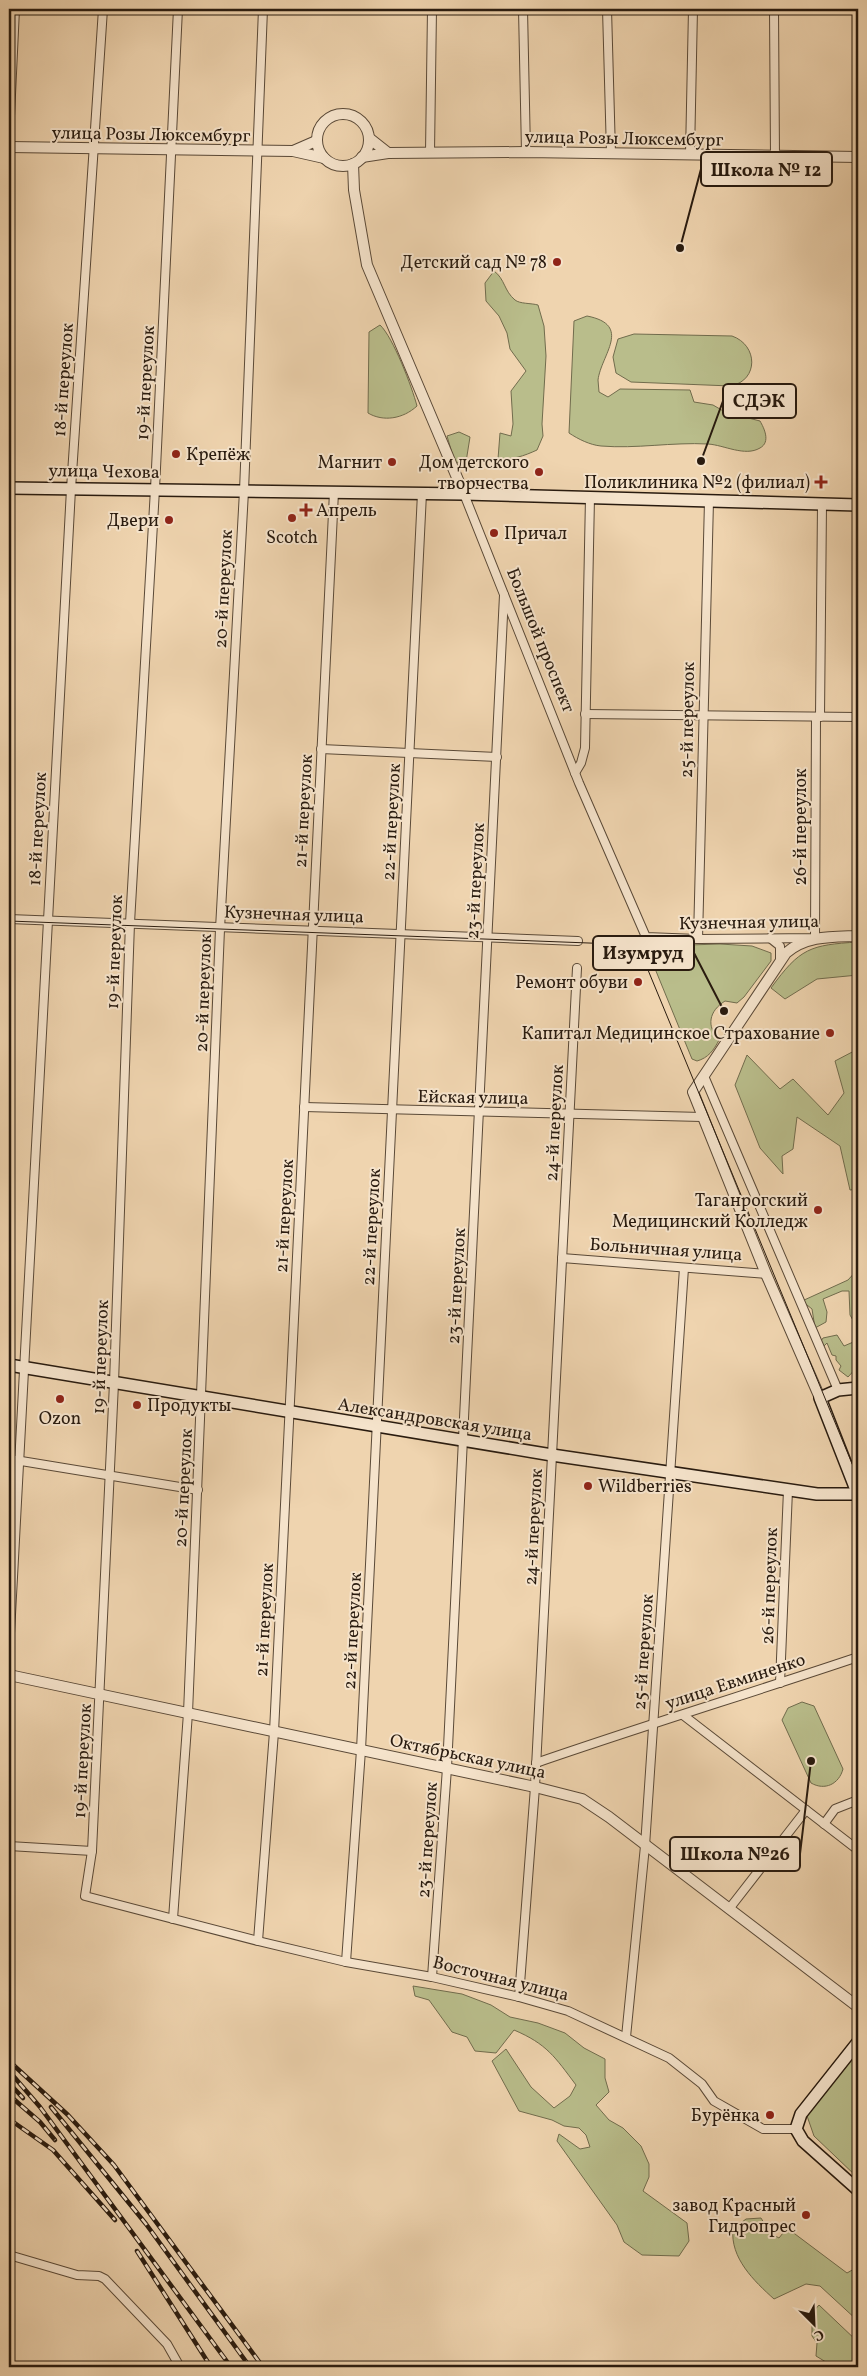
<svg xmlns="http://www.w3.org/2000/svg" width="867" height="2376" viewBox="0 0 867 2376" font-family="Vollkorn,serif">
  <rect width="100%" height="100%" fill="#efd4af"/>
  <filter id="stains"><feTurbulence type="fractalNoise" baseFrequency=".004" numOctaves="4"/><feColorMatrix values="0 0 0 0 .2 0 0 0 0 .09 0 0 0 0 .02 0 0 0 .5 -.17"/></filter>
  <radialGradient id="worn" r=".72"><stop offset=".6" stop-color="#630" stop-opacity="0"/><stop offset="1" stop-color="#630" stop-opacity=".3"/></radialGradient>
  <!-- green -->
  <g fill="#b9bd8b" stroke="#716c4d">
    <path d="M494 271C505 279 504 291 515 300 520 304 531 303 538 305L544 326 546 356 542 424 543 436 537 450C524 456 512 460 498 459L500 433 511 436 513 424 511 391 526 371 510 349 507 333 499 316 486 301 485 283Z"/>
    <path d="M587 316C633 325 601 355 598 380 598 384 599 388 599 392L608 397 620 389 690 390 694 402 713 405 725 412 760 421C764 428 771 442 760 448 745 457 724 445 708 444 672 442 636 449 601 446 590 445 578 439 569 433L574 321Z"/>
    <path d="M380 325C393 337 412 387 417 406 403 419 383 422 368 413L369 332Z"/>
    <path d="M634 334 732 336C758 345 759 380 731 386L631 382 616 373 613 357 618 339Z"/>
    <polygon points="459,432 470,437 466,462 455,463 447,436"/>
    <path d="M858 942V975L817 979 785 999 771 988C800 948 810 945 858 942Z"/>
    <path d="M720 944 752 946 771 953V961L744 997 737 1003 725 1001C709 1011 706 1026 719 1040 714 1050 708 1058 697 1061L692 1059 649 954 657 946Z"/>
    <polygon points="856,1050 858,1052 858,1189 850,1190 840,1146 797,1117 793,1149 782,1156 783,1174 760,1148 735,1085 747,1055 780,1089 793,1079 828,1115 844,1093 835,1061"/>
    <polygon points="858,1269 858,1329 850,1315 849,1291 842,1291 823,1299 827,1312 826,1322 815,1328 812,1309 802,1301 848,1280"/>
    <polygon points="837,1335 844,1346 858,1340 858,1366 848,1377 839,1370 841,1366 836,1360 836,1356 832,1355 827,1343 823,1347 821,1341 823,1338"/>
    <path d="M802 1702 814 1706 843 1769C839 1784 825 1791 811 1783L782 1720 788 1708Z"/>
    <path d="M413 1986 462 1994 491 2005 510 2017 538 2023 565 2033 584 2048 605 2059V2078L609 2092 596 2105 609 2120 623 2128 641 2146 649 2164V2177L643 2191 687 2223 689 2241 679 2256 642 2255 624 2242 617 2225 557 2141 559 2134 580 2149 590 2147 586 2135 579 2128 564 2126 552 2120 519 2111 492 2061 506 2049 531 2087 554 2108 570 2096 576 2085C555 2057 547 2044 514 2030L496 2053 475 2051 467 2037 452 2032 429 2000 415 1996Z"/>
    <polygon points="858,2048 858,2178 814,2136 806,2113"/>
    <path d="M761 2218 770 2233 779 2238 787 2228 847 2273 854 2269 858 2264V2321L820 2286 806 2284 774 2299C754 2281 730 2258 733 2229L746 2219Z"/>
    <polygon points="819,2305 858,2342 858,2367 834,2367 816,2356 817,2343 812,2336 812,2313"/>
  </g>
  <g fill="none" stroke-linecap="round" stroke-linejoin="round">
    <!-- minor casing -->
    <g stroke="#5a4937" stroke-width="10">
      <g id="minor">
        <polyline points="178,9 155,489 130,923 114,1383 92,1851 85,1896 258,1941 346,1962 432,1977 519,1997 568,2011 669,2058 702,2084 714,2101 763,2129 796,2129"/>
        <polyline points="523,9 526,152"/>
        <polyline points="607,9 611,153"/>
        <polyline points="774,9 775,157"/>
        <polyline points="9,137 15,9"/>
        <polyline points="430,152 432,9"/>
        <polyline points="690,154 693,9"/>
        <polyline points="464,494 579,783 646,937 698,939 815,938 816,717"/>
        <polyline points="585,714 858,717"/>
        <polyline points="820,717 822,504"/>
        <polyline points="321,749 497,757"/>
        <polyline points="575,773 581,763 585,748 590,497"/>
        <polyline points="9,919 578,941"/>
        <polyline points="770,938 780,946 780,960"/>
        <polyline points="698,939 709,501"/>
        <polyline points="704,1076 838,1390"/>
        <polyline points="304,1107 702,1117"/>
        <polyline points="562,1258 766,1274"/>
        <polyline points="9,1459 198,1490"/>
        <polyline points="9,1652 71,489 103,9"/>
        <polyline points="780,1683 788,1490"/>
        <polyline points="683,1715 858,1850"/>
        <path d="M536 1763C643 1726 751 1693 858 1657"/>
        <polyline points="824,1824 835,1809 858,1800"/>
        <polyline points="9,1846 92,1851"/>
        <polyline points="729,1909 806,1810"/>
        <polyline points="173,1919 188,1713 220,929 244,491 263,9"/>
        <polyline points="258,1941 274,1732 334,492"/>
        <polyline points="346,1962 361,1750 422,493"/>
        <polyline points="432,1977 447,1768 504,595"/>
        <polyline points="519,1997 535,1787 577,968"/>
        <polyline points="626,2037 645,1846 684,1268"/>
        <polyline points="9,2255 77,2275 99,2276 105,2279 167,2344 180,2367"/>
      </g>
    </g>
    <!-- tertiary casing -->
    <g stroke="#5a4937" stroke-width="12">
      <g id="tertiary">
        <circle cx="343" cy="140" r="26"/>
        <polyline points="369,138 388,153"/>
        <polyline points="9,147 293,151 324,158"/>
        <polyline points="293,151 316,141"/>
        <polyline points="362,157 388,153 526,152 858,157"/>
        <polyline points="353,164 354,190 367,265 464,494"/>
        <path d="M820 1398 766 1274 693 1092 786 953C807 935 833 937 858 936"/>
        <polyline points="9,1675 535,1787 582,1799 609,1817 858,2007"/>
      </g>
    </g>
    <!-- secondary casing -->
    <g stroke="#291b0f" stroke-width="14">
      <g id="secondary">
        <polyline points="9,488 464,494 858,505"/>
        <polyline points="9,1365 552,1455 817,1494 858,1494"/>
        <polyline points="858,1388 838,1390 820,1398 858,1495"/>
        <polyline points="858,2042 801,2114 796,2129 803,2141 858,2190"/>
      </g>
    </g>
    <!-- minor -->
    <use href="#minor" stroke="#f5e3cb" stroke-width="8"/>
    <!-- tertiary -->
    <use href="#tertiary" stroke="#f5e3cb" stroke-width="10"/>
    <!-- secondary -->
    <use href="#secondary" stroke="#f5e3cb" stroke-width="11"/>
    <!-- tram -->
    <path stroke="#291b0f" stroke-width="1" d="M9 921 615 944C634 946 641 954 648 970L858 1478"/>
    <!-- rail casing -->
    <g stroke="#291b0f" stroke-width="4.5">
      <g id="rail">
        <polyline points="9,2061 68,2115 114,2165 263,2367"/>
        <polyline points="9,2071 40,2107 231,2367"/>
        <polyline points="9,2083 23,2098"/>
        <polyline points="9,2095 40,2122 55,2140"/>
        <polyline points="51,2107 146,2224 250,2367"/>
        <polyline points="9,2119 53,2150 115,2220"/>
        <polyline points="137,2251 211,2367"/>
      </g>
    </g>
    <!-- rail -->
    <use href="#rail" stroke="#f5e3cb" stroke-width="2.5" stroke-dasharray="8" stroke-linecap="butt"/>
  </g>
  <!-- markers -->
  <g fill="#8f2418" stroke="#f5e3cb" stroke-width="2">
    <circle cx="557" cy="262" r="5"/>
    <circle cx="176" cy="454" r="5"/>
    <circle cx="392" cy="462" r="5"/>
    <circle cx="539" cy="472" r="5"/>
    <path d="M818.5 474.5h5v5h5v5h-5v5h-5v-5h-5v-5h5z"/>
    <path d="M303.5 502.5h5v5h5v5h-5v5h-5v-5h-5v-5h5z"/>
    <circle cx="292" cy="518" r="5"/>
    <circle cx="169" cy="520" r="5"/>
    <circle cx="494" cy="533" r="5"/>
    <circle cx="638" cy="982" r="5"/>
    <circle cx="830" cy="1033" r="5"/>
    <circle cx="818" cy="1210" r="5"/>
    <circle cx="60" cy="1399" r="5"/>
    <circle cx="137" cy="1405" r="5"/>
    <circle cx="588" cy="1486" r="5"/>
    <circle cx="770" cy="2115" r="5"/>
    <circle cx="806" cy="2215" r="5"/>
  </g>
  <g text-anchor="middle" stroke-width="4" stroke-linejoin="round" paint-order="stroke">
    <!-- street labels -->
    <g font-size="18" fill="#291b0f" stroke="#f5e3cb">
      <text transform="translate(151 134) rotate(1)" y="6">улица Розы Люксембург</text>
      <text transform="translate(624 138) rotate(1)" y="6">улица Розы Люксембург</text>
      <text transform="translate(63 380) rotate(-86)" y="6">18-й переулок</text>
      <text transform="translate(145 383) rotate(-87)" y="6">19-й переулок</text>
      <text transform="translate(104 471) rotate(1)" y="6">улица Чехова</text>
      <text transform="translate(223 589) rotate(-87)" y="6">20-й переулок</text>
      <text transform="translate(541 640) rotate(68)" y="6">Большой проспект</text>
      <text transform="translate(687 720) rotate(-89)" y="6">25-й переулок</text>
      <text transform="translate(303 811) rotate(-87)" y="6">21-й переулок</text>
      <text transform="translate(391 822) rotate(-87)" y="6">22-й переулок</text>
      <text transform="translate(800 827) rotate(-90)" y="6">26-й переулок</text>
      <text transform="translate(37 829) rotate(-87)" y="6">18-й переулок</text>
      <text transform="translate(475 881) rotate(-87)" y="6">23-й переулок</text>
      <text transform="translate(294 914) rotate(2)" y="6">Кузнечная улица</text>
      <text transform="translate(749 922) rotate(-1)" y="6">Кузнечная улица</text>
      <text transform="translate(114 952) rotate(-88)" y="6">19-й переулок</text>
      <text transform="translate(203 993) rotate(-88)" y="6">20-й переулок</text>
      <text transform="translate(473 1097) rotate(1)" y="6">Ейская улица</text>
      <text transform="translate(554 1123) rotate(-87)" y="6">24-й переулок</text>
      <text transform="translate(284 1216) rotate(-87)" y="6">21-й переулок</text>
      <text transform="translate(371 1227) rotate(-87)" y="6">22-й переулок</text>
      <text transform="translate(666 1249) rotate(4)" y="6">Больничная улица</text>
      <text transform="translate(456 1286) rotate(-87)" y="6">23-й переулок</text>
      <text transform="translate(100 1357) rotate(-88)" y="6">19-й переулок</text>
      <text transform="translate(435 1419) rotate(9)" y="6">Александровская улица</text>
      <text transform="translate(183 1488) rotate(-87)" y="6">20-й переулок</text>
      <text transform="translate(533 1527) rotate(-87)" y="6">24-й переулок</text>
      <text transform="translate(769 1586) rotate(-88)" y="6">26-й переулок</text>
      <text transform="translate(264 1620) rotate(-87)" y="6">21-й переулок</text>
      <text transform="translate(352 1631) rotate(-87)" y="6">22-й переулок</text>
      <text transform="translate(643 1652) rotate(-86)" y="6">25-й переулок</text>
      <text transform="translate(735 1681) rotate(-18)" y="6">улица Евминенко</text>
      <text transform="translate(468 1756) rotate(12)" y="6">Октябрьская улица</text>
      <text transform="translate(82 1761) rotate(-87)" y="6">19-й переулок</text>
      <text transform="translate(427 1840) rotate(-86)" y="6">23-й переулок</text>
      <text transform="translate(501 1978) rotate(14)" y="6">Восточная улица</text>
    </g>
    <!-- poi labels -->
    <g font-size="18" fill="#291b0f" stroke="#f5e3cb" text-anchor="end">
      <text x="547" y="268">Детский сад № 78</text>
      <text x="186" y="460" text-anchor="start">Крепёж</text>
      <text x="382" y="468">Магнит</text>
      <text x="529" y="468">Дом детского<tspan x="529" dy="21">творчества</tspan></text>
      <text x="810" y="488">Поликлиника №2 (филиал)</text>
      <text x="316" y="516" text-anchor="start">Апрель</text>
      <text x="159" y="526">Двери</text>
      <text x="504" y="539" text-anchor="start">Причал</text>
      <text x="292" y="543" text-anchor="middle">Scotch</text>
      <text x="628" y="988">Ремонт обуви</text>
      <text x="820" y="1039">Капитал Медицинское Страхование</text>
      <text x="808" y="1206">Таганрогский<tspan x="808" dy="21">Медицинский Колледж</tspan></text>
      <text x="147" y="1411" text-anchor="start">Продукты</text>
      <text x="60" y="1424" text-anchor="middle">Ozon</text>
      <text x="598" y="1492" text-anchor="start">Wildberries</text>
      <text x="760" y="2121">Бурёнка</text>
      <text x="796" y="2211">завод Красный<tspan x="796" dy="21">Гидропрес</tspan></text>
    </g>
  </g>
  <!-- callouts -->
  <path fill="none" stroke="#291b0f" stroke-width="2" d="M680 248L701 169M701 461L723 401M724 1011L694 953M811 1761L800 1854"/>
  <g fill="#291b0f" stroke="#f5e3cb" stroke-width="2">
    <circle cx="680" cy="248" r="5"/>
    <circle cx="701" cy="461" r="5"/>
    <circle cx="724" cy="1011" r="5"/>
    <circle cx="811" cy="1761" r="5"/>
  </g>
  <g fill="#f5e3cb" stroke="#291b0f" stroke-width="2">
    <rect x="701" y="152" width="131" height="34" rx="5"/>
    <rect x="723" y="384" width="73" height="34" rx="5"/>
    <rect x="593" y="936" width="101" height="34" rx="5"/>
    <rect x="670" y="1837" width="130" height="34" rx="5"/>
  </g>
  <g font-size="19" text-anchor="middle" font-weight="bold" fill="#291b0f">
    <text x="766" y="176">Школа № 12</text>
    <text x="759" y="407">СДЭК</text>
    <text x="643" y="959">Изумруд</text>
    <text x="735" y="1860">Школа №26</text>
  </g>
  <!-- margin -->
  <rect width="867" height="2376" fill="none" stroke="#efd4af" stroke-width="30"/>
  <rect x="10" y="10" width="847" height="2356" fill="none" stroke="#291b0f" stroke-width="2.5"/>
  <rect x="15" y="15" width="837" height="2346" fill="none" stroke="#291b0f"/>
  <!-- north arrow -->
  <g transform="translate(814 2324) rotate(156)" stroke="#f5e3cb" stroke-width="4" paint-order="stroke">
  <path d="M0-4L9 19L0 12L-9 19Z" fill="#291b0f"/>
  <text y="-8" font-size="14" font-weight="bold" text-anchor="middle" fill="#291b0f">С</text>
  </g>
  <rect width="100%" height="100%" filter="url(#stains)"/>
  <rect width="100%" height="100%" fill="url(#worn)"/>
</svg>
